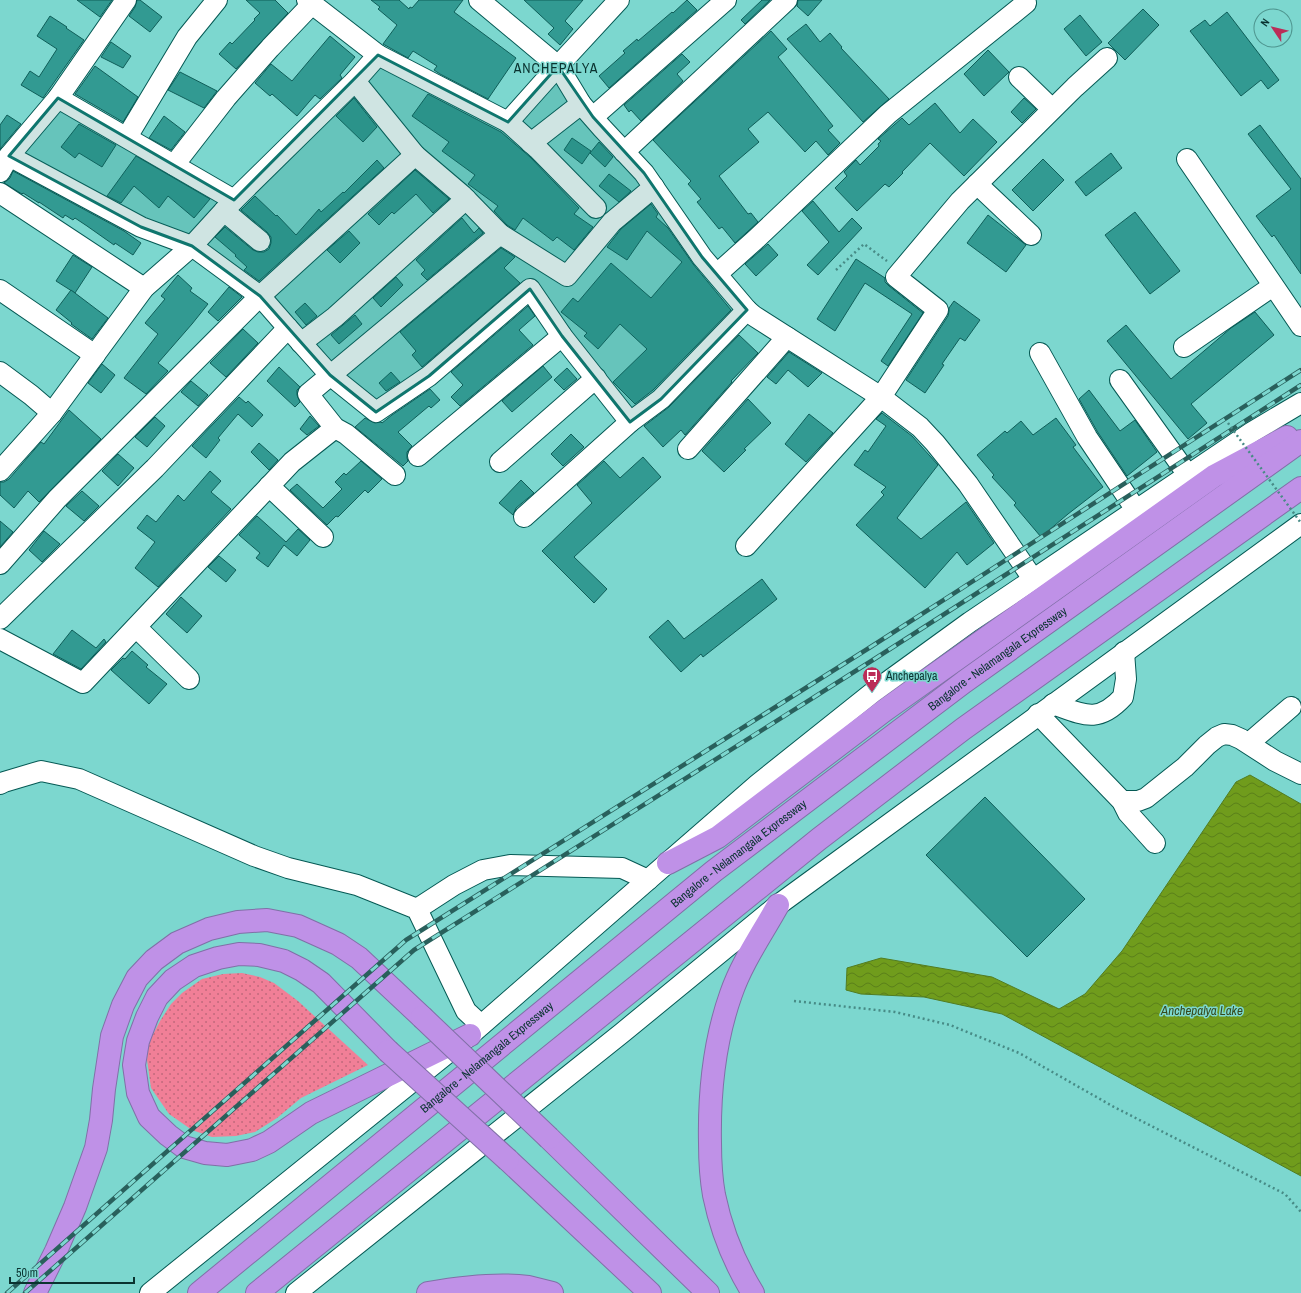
<svg xmlns="http://www.w3.org/2000/svg" width="1301" height="1293" viewBox="0 0 1301 1293" font-family="'Archivo Narrow',sans-serif">
  <defs>
    <pattern id="garden-dots" width="8" height="8" patternUnits="userSpaceOnUse"><rect width="8" height="8" fill="#f17f97"/><path d="M2 2h.1M6 6h.1" fill="none" stroke="#c1697c" stroke-width="1.8" stroke-linecap="round"/></pattern>
    <pattern id="water-waves" width="16" height="10" patternUnits="userSpaceOnUse"><rect width="16" height="10" fill="#709c1c"/><path d="M0 5q4-4 8 0t8 0" fill="none" stroke="#5a8019"/></pattern>
  </defs>
  <rect width="100%" height="100%" fill="#7cd7cf"/>
  <!-- garden -->
  <polygon fill="url(#garden-dots)" points="242,973 260,977 274,983 298,1001 368,1065 301,1098 277,1118 255,1132 236,1136 212,1137 192,1130 169,1114 151,1088 147,1060 148,1044 160,1021 171,1004 182,993 202,979 223,974"/>
  <!-- water -->
  <polygon fill="url(#water-waves)" stroke="#517c22" points="1250,775 1301,804 1301,1176 1002,1014 924,997 861,994 846,990 847,968 881,958 992,977 1059,1009 1085,994 1122,951 1236,782"/>
  <!-- building -->
  <g fill="#329a92" stroke="#0f5e59">
    <polygon points="77,0 112,0 100,17"/>
    <polygon points="137,0 140,0 162,17 150,32 129,16 135,7"/>
    <polygon points="246,0 275,0 288,13 236,69 219,54 230,42 232,44 255,20 254,19 260,13"/>
    <polygon points="371,0 399,0 409,9 410,7 412,8 419,0 463,0 454,12 516,58 488,99 440,74 434,70 437,66 413,51 408,58 383,44 397,25 378,9 380,7"/>
    <polygon points="524,0 583,0 565,21 573,29 560,45 548,34 554,28"/>
    <polygon points="687,0 697,10 609,88 599,76 625,53 623,51 637,39 638,41 672,12 673,13"/>
    <polygon points="762,0 770,0 745,24 741,20"/>
    <polygon points="798,0 822,0 808,16 797,6"/>
    <polygon points="1143,9 1159,25 1125,60 1108,43"/>
    <polygon points="1227,12 1279,80 1268,89 1261,80 1241,96 1190,31 1205,20 1210,26"/>
    <polygon points="1080,15 1102,42 1086,56 1064,29"/>
    <polygon points="50,16 67,27 66,28 84,40 43,98 21,85 30,71 39,77 57,49 37,36"/>
    <polygon points="806,24 820,42 830,33 842,47 841,48 889,99 863,122 787,39"/>
    <polygon points="771,31 787,49 778,57 833,126 828,130 840,143 828,155 816,141 805,152 768,112 748,129 759,142 719,176 748,214 751,213 758,222 735,243 722,227 719,229 697,202 701,199 688,184 691,181 653,140"/>
    <polygon points="330,36 355,57 340,75 342,78 320,99 315,95 297,116 272,94 270,96 255,83 271,64 292,81"/>
    <polygon points="111,42 131,56 123,68 101,57"/>
    <polygon points="988,50 1009,72 984,96 964,74"/>
    <polygon points="682,54 690,62 677,74 683,81 641,121 631,110 629,112 624,105"/>
    <polygon points="95,66 138,97 123,122 75,94"/>
    <polygon points="180,72 217,91 204,108 168,90"/>
    <polygon points="428,94 501,132 530,157 579,208 574,214 593,227 574,250 557,237 553,241 523,218 515,230 507,225 494,211 498,206 468,184 475,175 442,151 449,142 412,116"/>
    <polygon points="354,98 377,127 363,142 336,116"/>
    <polygon points="1024,98 1036,109 1022,123 1011,112"/>
    <polygon points="935,103 960,133 973,119 997,142 964,176 930,143 902,172 903,173 889,187 885,184 857,211 835,188 847,176 844,172 856,160 860,165 879,146 878,144 881,141 878,139 902,118 909,125"/>
    <polygon points="7,115 21,124 0,149 0,125"/>
    <polygon points="164,116 185,132 171,150 149,138"/>
    <polygon points="79,124 116,145 102,167 79,153 75,158 61,147"/>
    <polygon points="1260,125 1301,179 1301,274 1274,235 1272,237 1256,216 1291,189 1248,134"/>
    <polygon points="572,138 591,151 582,164 564,150"/>
    <polygon points="599,142 613,157 605,167 590,153"/>
    <polygon points="1111,153 1122,168 1086,196 1075,182"/>
    <polygon points="136,156 210,199 194,218 168,196 159,208 134,186 121,203 107,196"/>
    <polygon points="1043,159 1064,180 1033,211 1012,190"/>
    <polygon points="377,160 384,168 259,281 244,270 247,267 235,256 236,255 215,237 225,227 253,250 258,252 264,252 269,249 271,243 271,237 267,232 241,210 255,196 276,216 277,215 296,235 319,209 321,212 343,192 344,193"/>
    <polygon points="415,170 449,199 433,213 416,194 394,214 392,212 379,225 368,214"/>
    <polygon points="13,171 124,231 141,243 133,255 115,243 114,245 87,226 75,218 73,220 65,215 63,218 39,202 39,203 23,193 22,194 4,183 10,178"/>
    <polygon points="609,174 631,191 619,202 599,186"/>
    <polygon points="813,201 839,232 852,218 862,228 818,275 807,265 829,242 802,211"/>
    <polygon points="651,204 658,214 656,217 668,228 693,264 731,310 653,390 635,404 613,382 647,349 620,324 598,349 584,336 587,333 561,312 573,298 578,302 611,263 651,298 682,262 647,231 627,260 607,247 621,229"/>
    <polygon points="1135,212 1180,271 1150,294 1105,235"/>
    <polygon points="988,215 1026,245 1006,272 967,243"/>
    <polygon points="462,218 474,233 479,228 483,233 427,280 421,274 425,270 416,260"/>
    <polygon points="349,231 360,243 340,263 327,250"/>
    <polygon points="768,244 778,255 756,276 745,264"/>
    <polygon points="501,248 515,257 504,268 520,283 422,367 412,355 416,351 400,332"/>
    <polygon points="73,255 92,267 75,293 56,281"/>
    <polygon points="856,259 885,278 885,282 889,286 923,313 888,366 881,361 912,314 865,283 835,331 817,319"/>
    <polygon points="178,275 192,288 190,291 208,304 192,324 158,363 168,371 146,394 124,378 158,334 145,323 165,299 161,296"/>
    <polygon points="396,277 403,285 381,307 373,298"/>
    <polygon points="229,287 242,297 218,321 208,312"/>
    <polygon points="71,290 108,318 92,339 71,324 72,323 56,310"/>
    <polygon points="954,301 980,320 965,341 960,338 942,364 944,365 925,393 906,380 948,316 949,311 949,308"/>
    <polygon points="305,303 317,316 306,325 295,312"/>
    <polygon points="528,306 535,316 519,330 533,345 460,406 451,397 463,385 451,372"/>
    <polygon points="1255,312 1274,335 1191,404 1207,423 1188,439 1107,341 1126,325 1171,379 1231,328"/>
    <polygon points="355,315 362,324 339,344 331,335"/>
    <polygon points="243,329 258,343 226,377 210,363"/>
    <polygon points="739,335 758,353 731,381 732,382 685,435 681,430 663,447 644,426 669,407"/>
    <polygon points="789,352 822,373 808,387 788,370 776,384 767,377"/>
    <polygon points="102,364 115,375 101,393 88,383"/>
    <polygon points="543,366 552,377 512,412 502,401"/>
    <polygon points="279,367 300,387 297,390 297,395 300,402 295,407 267,381"/>
    <polygon points="567,368 577,379 564,390 554,380"/>
    <polygon points="391,372 400,382 386,391 379,383"/>
    <polygon points="191,381 208,395 198,406 181,392"/>
    <polygon points="430,389 440,400 431,408 429,406 398,432 412,446 407,452 407,458 408,461 403,466 355,427 365,418 375,423 381,422 382,423 392,415"/>
    <polygon points="1089,390 1120,431 1135,420 1157,452 1127,476 1097,431 1079,399"/>
    <polygon points="239,397 246,403 248,401 263,415 252,427 238,414 218,438 220,440 206,458 192,446"/>
    <polygon points="748,399 771,423 744,449 746,450 724,472 702,451"/>
    <polygon points="69,410 101,439 39,502 28,491 14,508 0,495 0,482 4,482 9,479 41,442 44,444"/>
    <polygon points="882,413 912,436 938,465 897,518 921,539 966,502 994,543 967,565 957,552 925,588 856,525 884,495 881,492 886,487 854,465 865,450 868,452 886,426 876,419"/>
    <polygon points="809,414 833,433 806,462 785,444"/>
    <polygon points="310,416 319,426 307,435 300,429"/>
    <polygon points="155,417 165,426 147,447 135,437"/>
    <polygon points="1056,418 1076,445 1073,447 1103,487 1068,514 1041,537 1014,505 1016,503 992,477 994,475 977,455 1005,431 1007,433 1021,421 1033,435"/>
    <polygon points="571,434 584,447 563,466 551,454"/>
    <polygon points="259,443 278,460 269,470 251,452"/>
    <polygon points="118,454 134,468 118,486 102,471"/>
    <polygon points="643,457 661,477 574,557 607,589 594,603 542,551 592,503 577,485 604,461 620,478"/>
    <polygon points="361,461 382,479 368,493 365,490 338,517 336,516 327,525 290,490 297,484 323,508 342,489 335,482 344,473 346,475"/>
    <polygon points="210,471 221,481 211,492 231,509 158,587 135,568 155,542 137,528 147,515 156,522 178,495 184,501"/>
    <polygon points="521,480 534,493 516,508 513,515 499,503"/>
    <polygon points="82,491 99,506 84,521 66,506"/>
    <polygon points="257,516 286,542 298,529 310,540 297,556 284,545 268,567 256,558 260,553 239,535"/>
    <polygon points="0,521 13,532 0,547"/>
    <polygon points="44,531 60,544 42,562 29,550"/>
    <polygon points="219,556 236,570 226,582 208,567"/>
    <polygon points="762,579 777,599 703,657 701,654 681,672 649,637 668,620 684,639"/>
    <polygon points="181,597 202,616 187,633 166,614"/>
    <polygon points="72,630 96,648 104,639 106,642 81,669 53,654"/>
    <polygon points="132,651 148,665 146,667 167,684 149,704 111,670 123,658 125,659"/>
    <polygon points="985,797 1085,899 1027,957 926,855"/>
  </g>
  <g fill="none" stroke-linecap="round" stroke-linejoin="round">
    <!-- minor casing -->
    <g stroke="#055954" stroke-width="22">
      <g id="minor">
        <polyline points="307,0 378,55"/>
        <polyline points="479,0 558,66 581,104 602,128 644,173 702,257 747,310 754,316 881,397 920,427 935,443 968,484 1033,579"/>
        <polyline points="1019,77 1052,109"/>
        <polyline points="355,81 415,155 462,195 500,234 567,276 612,222 654,187"/>
        <polyline points="58,98 234,200"/>
        <polyline points="593,117 726,0"/>
        <polyline points="508,122 538,149 596,208"/>
        <polyline points="127,137 187,37 217,0"/>
        <polyline points="531,143 581,104"/>
        <polyline points="624,152 787,0"/>
        <polyline points="9,156 141,227 192,246 260,296 288,328 330,375 376,412 429,376 530,289 562,336 630,422"/>
        <polyline points="1187,159 1301,326"/>
        <polyline points="174,165 226,98 270,48 312,4"/>
        <polyline points="0,172 9,156 58,98 126,0"/>
        <polyline points="977,184 1031,235"/>
        <polyline points="0,193 144,288"/>
        <polyline points="224,211 260,241"/>
        <polyline points="717,274 755,240 888,114 1026,3"/>
        <polyline points="0,290 95,355"/>
        <polyline points="301,343 335,317 466,199"/>
        <polyline points="1184,347 1273,286"/>
        <polyline points="1040,353 1087,437 1136,510"/>
        <polyline points="0,372 31,395 52,413"/>
        <polyline points="1120,380 1188,475"/>
        <polyline points="688,449 787,337"/>
        <polyline points="418,456 562,336"/>
        <polyline points="500,462 596,378"/>
        <polyline points="0,471 52,413 144,288 192,246 234,200 355,81 378,55 508,122 558,66 619,0"/>
        <polyline points="395,475 346,434 335,428 308,394 500,234"/>
        <polyline points="269,486 323,537"/>
        <polyline points="524,517 630,422 661,399 747,310"/>
        <polyline points="746,546 881,397 938,310 896,277 960,201 1075,87 1107,58"/>
        <polyline points="0,564 57,499 260,296 415,155"/>
        <polyline points="0,619 155,468 288,328"/>
        <polyline points="137,628 189,679"/>
        <polyline points="0,639 83,683 292,462 335,428"/>
        <path d="M1053 704C1084 715 1098 724 1123 697L1126 679 1124 652"/>
        <polyline points="1038,714 1122,801 1128,813 1155,843"/>
        <polyline points="1249,743 1291,707"/>
        <polyline points="0,784 4,782 41,771 79,779 254,856 288,868 357,885 417,909 466,1011 481,1025"/>
        <polyline points="1122,801 1138,801 1146,798 1185,767 1207,745 1217,737 1224,734 1232,735 1241,739 1275,761 1301,774"/>
        <polyline points="417,909 454,885 483,870 510,865 622,868 648,880"/>
        <polyline points="150,1293 470,1035 758,784 872,693 970,622 1252,432 1301,403"/>
        <polyline points="296,1293 622,1033 778,905 1301,524"/>
      </g>
    </g>
    <!-- highway casing -->
    <g stroke="#8070a7" stroke-width="24">
      <g id="highway">
        <polyline points="668,863 718,837 885,710 1214,476 1287,437"/>
        <polyline points="388,1051 321,983 302,970 284,961 259,955 239,954 218,958 194,966 173,980 157,997 147,1017 138,1041 134,1065 138,1093 149,1117 168,1135 184,1147 205,1153 227,1155 252,1150 269,1142 311,1113 470,1035"/>
        <polyline points="549,1138 708,1293"/>
        <polyline points="508,1160 650,1293"/>
        <polyline points="35,1293 56,1251 75,1207 96,1148 101,1120 104,1089 112,1036 123,1005 137,978 154,960 177,943 209,929 238,922 267,920 298,926 338,944 359,958 422,1017"/>
        <path id="s1" d="M199 1293 714 871 964 682 1301 441"/>
        <polyline points="257,1293 819,839 963,729 1301,488"/>
        <path d="M428 1293C457 1288 499 1283 528 1287 536 1289 544 1291 552 1293"/>
        <path d="M753 1293C735 1264 721 1229 714 1195 711 1178 710 1160 710 1143 709 1093 714 1042 731 994 742 962 762 934 778 905"/>
      </g>
    </g>
    <!-- path -->
    <g stroke="#478b86" stroke-width="2.5" stroke-dasharray="2 3" stroke-linecap="butt">
      <polyline points="836,270 864,244 887,261"/>
      <polyline points="794,1001 895,1012 950,1025 1019,1053 1114,1107 1285,1194 1301,1212"/>
    </g>
    <!-- minor -->
    <use href="#minor" stroke="#fff" stroke-width="20"/>
    <!-- highway -->
    <use href="#highway" stroke="#bf91e7" stroke-width="22"/>
    <!-- rail casing -->
    <g stroke="#29605c" stroke-width="4.5">
      <g id="rail">
        <polyline points="7,1293 406,940 869,648 1301,370"/>
        <polyline points="25,1293 414,950 876,658 1301,385"/>
      </g>
    </g>
    <!-- rail -->
    <use href="#rail" stroke="#7cd7cf" stroke-width="3" stroke-dasharray="9" stroke-linecap="butt"/>
    <!-- highway-bridge casing -->
    <g stroke="#8070a7" stroke-width="24" stroke-linecap="butt">
      <g id="highway-bridge">
        <polyline points="422,1017 549,1138"/>
        <polyline points="388,1051 508,1160"/>
      </g>
    </g>
    <!-- path-bridge -->
    <polyline stroke="#478b86" stroke-width="2.5" stroke-dasharray="2 3" stroke-linecap="butt" points="1228,423 1301,523"/>
    <!-- highway-bridge -->
    <use href="#highway-bridge" stroke="#bf91e7" stroke-width="22"/>
  </g>
  <!-- marked area -->
  <path fill="#0f766e" fill-opacity="0.2" stroke="#0f766e" stroke-width="3" stroke-linejoin="round" d="M378 55 508 122 558 66 593 117 644 173 702 257 747 310 661 399 630 422 562 336 530 289 429 376 376 412 330 375 260 296 192 246 141 227 9 156 58 98 234 200Z"/>
  <!-- icons -->
  <defs>
    <g id="bus-pin" transform="scale(1)"><path d="M0 17L-7.5 6A9.5 9.5 0 1 1 7.5 6Z" fill="#bb2c58" stroke="#7cd7cf"/><path d="M-5-6H5V4H4V6H2V4H-2V6H-4V4H-5ZM-3.5-4V0h7V-4ZM-3.5 1.2v1.5H-2V1.2ZM2 1.2v1.5H3.5V1.2Z" fill="#fff"/></g>
  </defs>
  <g fill-rule="evenodd">
    <use href="#bus-pin" x="872" y="676"/>
  </g>
  <g text-anchor="middle" stroke-width="3" stroke-linejoin="round" paint-order="stroke">
    <!-- street labels -->
    <g font-size="12" fill="#0a3330" stroke="#7cd7cf">
      <text dy="4" stroke="none"><textPath href="#s1" startOffset="1020">Bangalore - Nelamangala Expressway</textPath></text>
      <text dy="4" stroke="none"><textPath href="#s1" startOffset="696">Bangalore - Nelamangala Expressway</textPath></text>
      <text dy="4" stroke="none"><textPath href="#s1" startOffset="372">Bangalore - Nelamangala Expressway</textPath></text>
    </g>
    <!-- poi labels -->
    <g font-size="12" fill="#0a3330" stroke="#7cd7cf" text-anchor="start">
      <text x="886" y="680">Anchepalya</text>
    </g>
    <!-- water labels -->
    <g font-size="13" font-style="italic" fill="#37491b" stroke="#7cd7cf">
      <text x="1202" y="1015">Anchepalya Lake</text>
    </g>
    <!-- quarter labels -->
    <g font-size="14" letter-spacing="1" fill="#0a3330" stroke="#7cd7cf">
      <text x="556" y="73">ANCHEPALYA</text>
    </g>
  </g>
  <!-- north arrow -->
  <g transform="translate(1273 28) rotate(305)"><circle r="19" fill="#7cd7cf" stroke="#4e958f"/>
  <path d="M0-3L7 15L0 10L-7 15Z" fill="#bb2c58"/>
  <text y="-6" font-size="11" font-weight="bold" text-anchor="middle" fill="#0a3330">N</text>
  </g>
  <!-- scale -->
  <path d="M10 1277v6h124v-6" fill="none" stroke="#0a3330" stroke-width="2"/>
  <text x="16" y="1277" font-size="12" fill="#0a3330" stroke="#7cd7cf" stroke-width="3" paint-order="stroke">50 m</text>
</svg>
